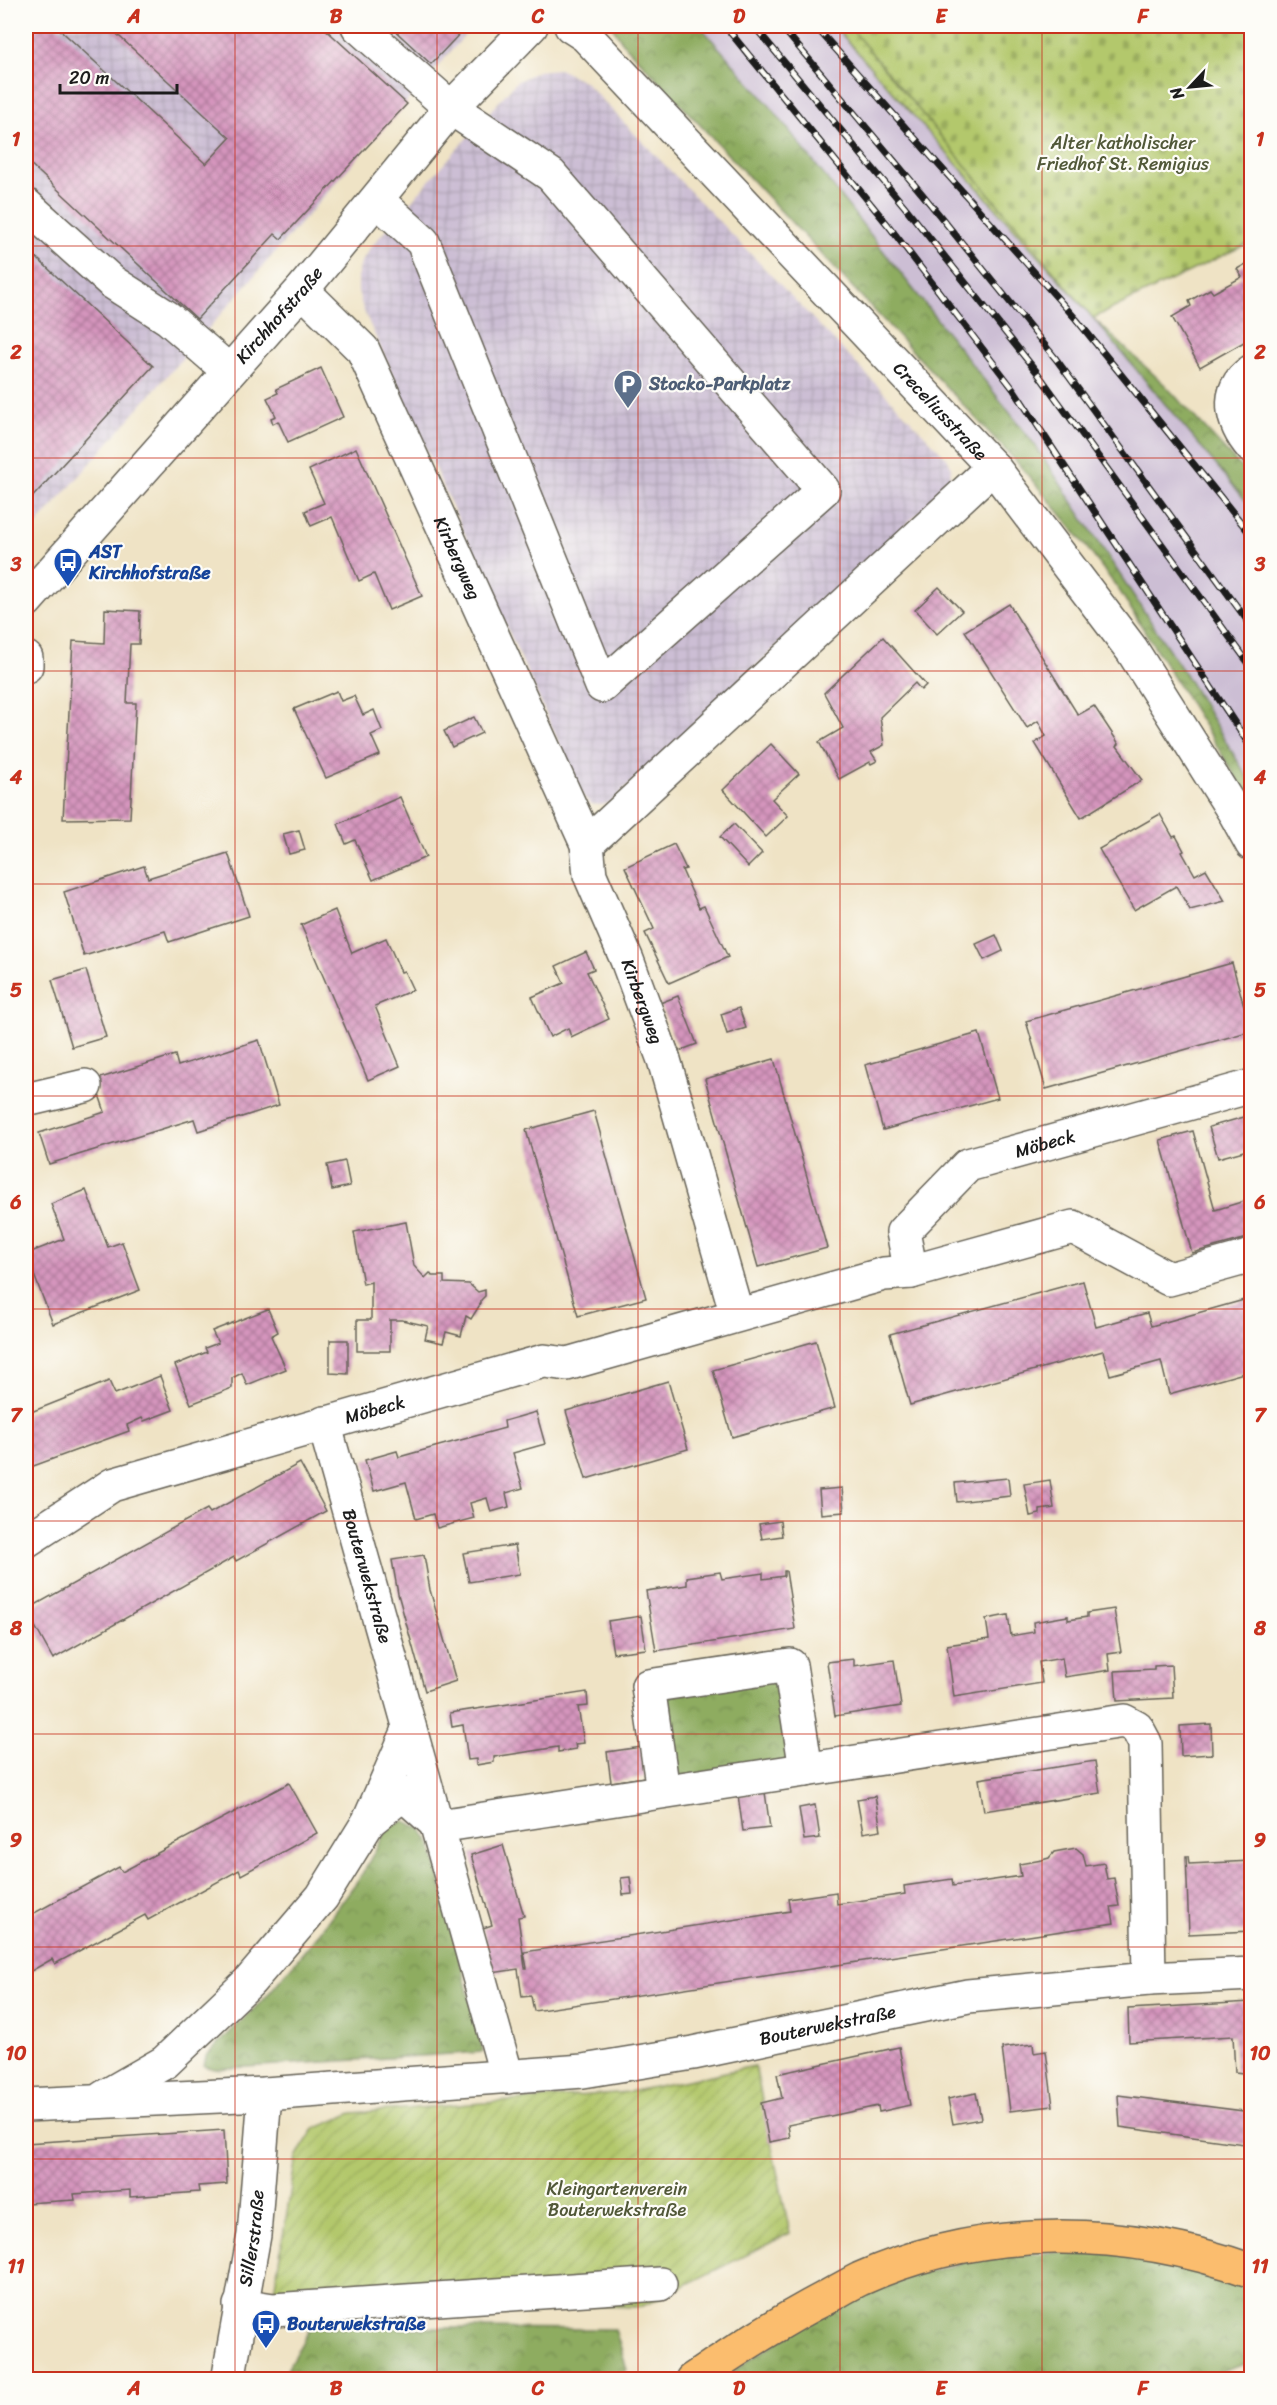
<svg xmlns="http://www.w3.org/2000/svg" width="1277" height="2405" viewBox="0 0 1277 2405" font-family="Sriracha,sans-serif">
  <defs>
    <pattern id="industrial-grid" width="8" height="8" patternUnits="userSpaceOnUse" patternTransform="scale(1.5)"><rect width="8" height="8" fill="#ccbed4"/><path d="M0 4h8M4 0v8" fill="none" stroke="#afa3b5"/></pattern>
    <pattern id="grass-dots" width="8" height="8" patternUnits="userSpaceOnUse" patternTransform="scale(1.5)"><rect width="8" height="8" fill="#b3c86c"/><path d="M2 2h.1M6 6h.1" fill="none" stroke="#99ab5d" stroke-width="1.8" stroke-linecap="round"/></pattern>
    <pattern id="forest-crowns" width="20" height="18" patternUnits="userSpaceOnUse" patternTransform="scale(1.5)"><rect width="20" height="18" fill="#8eac60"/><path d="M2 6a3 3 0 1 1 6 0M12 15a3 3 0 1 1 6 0" fill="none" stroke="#738b4e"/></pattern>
    <pattern id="cemetery-stones" width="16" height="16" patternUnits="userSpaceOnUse" patternTransform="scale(1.5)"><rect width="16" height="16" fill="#b3c86c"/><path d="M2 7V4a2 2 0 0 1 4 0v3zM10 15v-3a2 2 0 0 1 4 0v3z" fill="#99ab5d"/></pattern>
    <pattern id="garden-furrows" width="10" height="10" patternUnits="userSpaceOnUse" patternTransform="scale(1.5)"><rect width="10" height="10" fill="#b3c86c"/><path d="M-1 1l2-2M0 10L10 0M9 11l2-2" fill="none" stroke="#99ab5d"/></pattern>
    <pattern id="building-cross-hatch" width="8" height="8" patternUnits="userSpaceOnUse" patternTransform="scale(1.5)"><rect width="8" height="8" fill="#d595bd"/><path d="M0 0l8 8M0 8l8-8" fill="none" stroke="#ac7999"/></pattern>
  </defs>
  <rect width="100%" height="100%" fill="#fdfcf7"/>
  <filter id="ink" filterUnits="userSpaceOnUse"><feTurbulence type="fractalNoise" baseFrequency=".0167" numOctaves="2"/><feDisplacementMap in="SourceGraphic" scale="12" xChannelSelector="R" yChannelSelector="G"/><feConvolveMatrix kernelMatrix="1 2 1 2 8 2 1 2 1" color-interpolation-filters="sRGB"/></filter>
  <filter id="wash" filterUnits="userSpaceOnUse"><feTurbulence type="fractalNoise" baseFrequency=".008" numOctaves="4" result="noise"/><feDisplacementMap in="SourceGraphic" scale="24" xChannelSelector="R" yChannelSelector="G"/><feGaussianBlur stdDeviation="1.35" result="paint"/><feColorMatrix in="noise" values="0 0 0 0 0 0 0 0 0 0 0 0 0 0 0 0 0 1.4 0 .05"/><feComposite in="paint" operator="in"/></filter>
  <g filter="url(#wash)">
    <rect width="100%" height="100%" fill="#efe3c5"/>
    <!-- industrial -->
    <g fill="url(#industrial-grid)">
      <polygon points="26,26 473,26 26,537"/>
      <polygon points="559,69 584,81 947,458 951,467 950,478 944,489 612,801 602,805 591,804 583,796 363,309 358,291 358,276 361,262 370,248 516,82 538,71"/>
    </g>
    <!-- railway -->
    <polygon fill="#ccbed4" points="700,26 834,26 1093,318 1251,507 1251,783 1185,674 770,106"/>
    <!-- grass -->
    <polygon fill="url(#grass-dots)" stroke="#687244" stroke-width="1.5" points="834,26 849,26 1093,318"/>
    <!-- forest -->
    <g fill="url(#forest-crowns)" stroke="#55643e" stroke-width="1.5">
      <polygon points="612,26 700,26 770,106 1035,445 1185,674 1251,783 1251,801 1119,590 1069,524 1015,460 622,42"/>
      <polygon points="1093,318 1165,385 1251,478 1251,507"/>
      <polygon points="776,1676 794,1760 676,1781 660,1697"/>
      <polygon points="404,1821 421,1828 431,1844 483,2052 214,2069 204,2066 206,2056 264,1999 316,1937 363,1873 388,1826"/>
      <polygon points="1066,2252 1132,2253 1236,2281 1251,2288 1251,2362 1201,2379 718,2380 828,2310 912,2276 990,2256"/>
      <polygon points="311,2327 615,2329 627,2370 611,2380 281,2379"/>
    </g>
    <!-- cemetery -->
    <polygon fill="url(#cemetery-stones)" stroke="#687244" stroke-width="1.5" points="849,26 1251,26 1251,242 1093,318"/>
    <!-- garden -->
    <polygon fill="url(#garden-furrows)" stroke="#687244" stroke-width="1.5" points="755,2066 790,2233 641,2307 273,2298 296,2157 314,2129 352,2113 629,2092"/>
    <g id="blocks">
      <!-- building -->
      <g fill="url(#building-cross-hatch)">
        <polygon points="26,26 56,26 206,164 230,138 108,26 322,26 407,104 281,239 275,234 197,319 26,160"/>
        <polygon points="390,26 467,26 431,64"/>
        <polygon points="26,248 153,366 26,504"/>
        <polygon points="1251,261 1251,338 1200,367 1172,317 1191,306 1189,301 1210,289 1213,293 1242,277 1237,269"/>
        <polygon points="321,368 343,417 288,442 278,421 273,424 271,418 276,416 267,398 278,393 276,389"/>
        <polygon points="356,448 422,596 389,610 374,574 359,581 332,517 311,526 305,511 324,503 309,470"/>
        <polygon points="939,587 962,611 937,634 915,610"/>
        <polygon points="1009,604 1078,715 1094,706 1119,744 1117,746 1142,780 1081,818 1035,743 1046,736 1038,721 1027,728 965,631"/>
        <polygon points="105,609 140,611 139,644 130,644 127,703 136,703 130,818 63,819 73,641 104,643"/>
        <polygon points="883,637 926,685 921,690 915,683 880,717 884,745 871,752 877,761 871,764 870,762 839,779 819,742 843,728 824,693"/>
        <polygon points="337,691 341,701 354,696 363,715 374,710 382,730 371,735 380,755 326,778 294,709"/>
        <polygon points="474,717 482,733 452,747 444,731"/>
        <polygon points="771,744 799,774 772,799 788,816 766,837 723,790"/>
        <polygon points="400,797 426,857 373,880 355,840 346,844 338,824"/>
        <polygon points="1160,814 1173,837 1176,836 1184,851 1182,852 1195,875 1206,869 1225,901 1190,910 1176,886 1134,910 1099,849"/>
        <polygon points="734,824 762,853 748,867 720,837"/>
        <polygon points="299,830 305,850 289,854 283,834"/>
        <polygon points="674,844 686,869 682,870 699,908 704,906 728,957 669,983 645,933 654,929 625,867"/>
        <polygon points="228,853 249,916 169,942 165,931 84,956 64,892 144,866 148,878"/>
        <polygon points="335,910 352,953 386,938 401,972 404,971 413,990 375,1006 400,1066 368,1080 301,925"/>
        <polygon points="996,935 1003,951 984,960 976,944"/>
        <polygon points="586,952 594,969 587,972 609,1019 571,1037 568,1028 550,1037 532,997 564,983 556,966"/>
        <polygon points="1232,963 1251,1031 1046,1089 1026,1021"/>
        <polygon points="86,970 106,1037 72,1047 52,980"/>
        <polygon points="678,996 697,1044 679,1051 660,1003"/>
        <polygon points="739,1008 746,1028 727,1034 721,1014"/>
        <polygon points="979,1033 998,1098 883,1130 865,1065"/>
        <polygon points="259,1040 279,1105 198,1131 194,1119 49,1164 39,1133 105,1112 94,1080 175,1055 178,1066"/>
        <polygon points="774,1059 827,1248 758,1267 705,1079"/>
        <polygon points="594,1111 646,1298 578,1316 526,1130"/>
        <polygon points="1251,1115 1251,1149 1218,1158 1209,1127"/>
        <polygon points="1193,1131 1215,1210 1251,1199 1251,1237 1192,1253 1160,1140"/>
        <polygon points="345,1161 350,1186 332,1190 327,1165"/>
        <polygon points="86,1190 108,1247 122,1242 140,1290 53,1324 26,1254 64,1239 51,1204"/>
        <polygon points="406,1222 414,1266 425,1278 430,1273 432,1276 444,1276 444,1283 469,1284 478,1292 485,1290 485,1296 481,1300 481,1303 471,1319 466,1316 461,1336 446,1332 443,1343 425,1339 428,1326 402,1320 390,1320 390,1351 357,1351 357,1320 371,1320 371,1282 363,1284 354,1232"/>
        <polygon points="1083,1281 1096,1327 1147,1313 1151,1326 1251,1298 1251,1371 1169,1394 1161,1361 1110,1375 1103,1351 910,1405 890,1334"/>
        <polygon points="268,1309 278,1332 271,1336 286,1369 247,1385 242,1373 232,1378 232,1388 191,1404 175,1365 207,1352 205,1348 218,1343 212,1331"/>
        <polygon points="330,1340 348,1340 348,1374 330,1373"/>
        <polygon points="816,1341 835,1408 732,1437 713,1370"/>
        <polygon points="160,1376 173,1410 144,1421 142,1418 127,1425 129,1431 28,1468 26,1461 26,1414 109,1381 115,1394"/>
        <polygon points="668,1381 688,1449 586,1479 566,1411"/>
        <polygon points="536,1412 545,1444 513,1453 523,1488 506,1493 509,1507 491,1512 487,1498 470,1503 474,1518 437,1528 433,1514 416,1519 406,1482 374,1491 365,1460 397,1451 399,1457 435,1447 505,1428 504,1421"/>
        <polygon points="300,1463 326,1511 236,1561 234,1557 53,1659 26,1610 207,1509 210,1513"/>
        <polygon points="1008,1478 1010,1496 957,1502 955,1483"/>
        <polygon points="1050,1480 1054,1508 1040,1510 1040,1514 1030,1516 1024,1484"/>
        <polygon points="842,1488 844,1512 821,1514 819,1490"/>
        <polygon points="780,1521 782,1536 762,1539 759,1524"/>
        <polygon points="515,1545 520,1574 469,1582 463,1553"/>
        <polygon points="424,1555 430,1590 456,1681 425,1691 398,1594 392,1560"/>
        <polygon points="784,1571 786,1571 795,1629 656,1651 646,1591 687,1585 687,1577 720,1572 722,1579 763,1573 763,1579 784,1576"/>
        <polygon points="1114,1609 1121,1652 1108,1654 1110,1670 1065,1677 1062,1658 1039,1662 1042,1683 954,1697 947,1645 989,1639 986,1619 1008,1615 1011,1636 1034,1632 1033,1622 1068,1616 1068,1620 1087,1617 1087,1613"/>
        <polygon points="641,1616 646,1649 613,1653 608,1621"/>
        <polygon points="854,1659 854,1666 894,1660 901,1706 835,1716 827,1662"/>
        <polygon points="1171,1665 1173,1698 1117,1701 1115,1671 1154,1669 1154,1666"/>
        <polygon points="587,1692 588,1706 578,1707 584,1743 575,1744 576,1749 558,1752 558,1747 494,1757 494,1762 476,1765 476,1759 468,1760 463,1725 452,1727 450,1713"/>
        <polygon points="1211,1724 1212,1754 1181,1756 1180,1726"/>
        <polygon points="641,1747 645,1777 611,1782 607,1752"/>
        <polygon points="1095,1761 1100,1793 984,1811 979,1779"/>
        <polygon points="289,1783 317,1833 241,1875 239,1870 148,1920 145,1915 55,1964 52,1959 26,1974 26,1910 29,1916 119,1867 122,1872"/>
        <polygon points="765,1792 770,1828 743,1831 738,1795"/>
        <polygon points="875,1796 881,1830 863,1833 857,1799"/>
        <polygon points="815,1805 820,1838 804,1840 799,1808"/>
        <polygon points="503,1845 524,1916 518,1917 525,1968 527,1968 524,1952 790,1911 788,1899 836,1892 837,1904 905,1894 904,1886 952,1879 953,1886 1021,1876 1019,1864 1042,1860 1049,1858 1054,1852 1076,1848 1083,1854 1086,1866 1104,1863 1107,1879 1114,1878 1119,1906 1111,1907 1114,1923 534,2011 531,1996 522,1997 518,1969 492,1973 483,1928 492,1925 471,1855"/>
        <polygon points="1186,1856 1188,1856 1189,1864 1251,1861 1251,1931 1189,1934"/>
        <polygon points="630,1877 632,1894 623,1895 621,1878"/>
        <polygon points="1251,2002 1251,2074 1235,2072 1233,2036 1129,2042 1128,2009"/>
        <polygon points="1033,2044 1034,2053 1046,2051 1053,2106 1010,2111 1002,2048"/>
        <polygon points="899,2047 910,2105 879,2112 878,2106 788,2125 790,2138 769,2142 761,2103 782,2098 777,2074"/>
        <polygon points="976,2093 981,2119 953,2124 948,2099"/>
        <polygon points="1118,2095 1251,2112 1251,2145 1120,2127"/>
        <polygon points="224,2130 227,2184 198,2186 199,2192 130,2197 130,2190 74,2194 75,2200 26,2203 26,2143"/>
      </g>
    </g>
  </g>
  <g filter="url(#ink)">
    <use href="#blocks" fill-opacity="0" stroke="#666257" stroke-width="1.5"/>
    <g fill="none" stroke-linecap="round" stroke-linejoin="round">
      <!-- minor casing -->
      <g stroke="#666257" stroke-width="36">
        <g id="minor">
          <polyline points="358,26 451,108 551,175 823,490 602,686 423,242 377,200"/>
          <path id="s1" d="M571 26 585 35 993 467 1132 650 1236 815 1252 844"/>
          <polyline points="26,205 112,282 168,318 229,371"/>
          <path id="s2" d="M302 290 363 350 587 844 590 875 627 960 664 1060 737 1315"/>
          <path d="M1252 371C1223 390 1232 424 1252 447"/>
          <path id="s3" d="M26 601 302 290 451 108 531 26"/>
          <polyline points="26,658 26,666"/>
          <polyline points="587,844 993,467"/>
          <polyline points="26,1100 85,1086"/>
          <path id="s4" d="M911 1272 903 1232 968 1165 1252 1086"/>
          <path id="s5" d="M324 1423C385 1641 448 1859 507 2077"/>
          <path id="s6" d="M26 1541 112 1485 544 1361 567 1364 884 1274 911 1272 1073 1227 1169 1279 1252 1256"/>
          <polyline points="663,1791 648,1686 790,1665 806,1770"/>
          <polyline points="369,1821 403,1794 439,1826 1124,1721 1137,1728 1145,1743 1149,1979"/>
          <polyline points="104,2097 165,2062 250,1981 322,1897 369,1821 409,1730"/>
          <path id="s7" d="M26 2105 265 2094 583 2071 693 2053 968 1996 1149 1979 1252 1974"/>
          <polyline points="240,2305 273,2310 660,2284"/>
          <path id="s8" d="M228 2380 254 2235 265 2094"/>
        </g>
      </g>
      <!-- highway casing -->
      <g stroke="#666257" stroke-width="36">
        <path id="highway" d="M692 2380C731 2353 770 2328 812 2305 828 2297 844 2287 860 2279 984 2223 1125 2226 1252 2271"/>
      </g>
      <!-- minor -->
      <use href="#minor" stroke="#fff" stroke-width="33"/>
      <!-- highway -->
      <use href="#highway" stroke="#fbbd6e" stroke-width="33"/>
      <!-- rail casing -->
      <g stroke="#1c1c1c" stroke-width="7">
        <g id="rail">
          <polyline points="725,26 888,225 1014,390 1252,749"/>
          <polyline points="754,26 905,207 1036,371 1252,668"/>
          <polyline points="781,26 923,195 1056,359 1252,627"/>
          <polyline points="815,26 1076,319 1252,536"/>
        </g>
      </g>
      <!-- rail -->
      <use href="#rail" stroke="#fdfcf7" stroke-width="4.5" stroke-dasharray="14" stroke-linecap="butt"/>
    </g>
  </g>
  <!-- grid -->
  <path fill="none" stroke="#c8321e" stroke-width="1.5" stroke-opacity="0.55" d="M235 26V2380M437 26V2380M638 26V2380M840 26V2380M1042 26V2380M26 246H1252M26 458H1252M26 671H1252M26 884H1252M26 1096H1252M26 1309H1252M26 1521H1252M26 1734H1252M26 1947H1252M26 2159H1252"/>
  <!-- icons -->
  <defs>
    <g id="parking-pin" transform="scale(1.5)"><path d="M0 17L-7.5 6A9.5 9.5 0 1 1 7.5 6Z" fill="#5c6f8a" stroke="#fdfcf7"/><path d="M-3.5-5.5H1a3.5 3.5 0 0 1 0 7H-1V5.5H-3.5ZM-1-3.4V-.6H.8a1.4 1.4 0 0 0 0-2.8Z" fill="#fff"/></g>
    <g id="bus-pin" transform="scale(1.5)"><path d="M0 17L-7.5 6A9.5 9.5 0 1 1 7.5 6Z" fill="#1a4fb4" stroke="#fdfcf7"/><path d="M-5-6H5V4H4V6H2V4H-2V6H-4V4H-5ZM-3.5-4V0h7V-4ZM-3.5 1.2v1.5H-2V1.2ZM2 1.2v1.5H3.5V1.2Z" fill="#fff"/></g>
  </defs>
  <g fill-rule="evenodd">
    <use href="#parking-pin" x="628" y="384"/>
    <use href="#bus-pin" x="68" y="562"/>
    <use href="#bus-pin" x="266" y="2324"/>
  </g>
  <g text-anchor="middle" stroke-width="4.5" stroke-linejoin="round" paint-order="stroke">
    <!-- park labels -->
    <g font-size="18" fill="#515838" stroke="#fdfcf7">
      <text x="1123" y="149">Alter katholischer<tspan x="1123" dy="21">Friedhof St. Remigius</tspan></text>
      <text x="617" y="2195">Kleingartenverein<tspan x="617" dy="21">Bouterwekstraße</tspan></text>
    </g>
    <!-- street labels -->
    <g font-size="18" fill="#1c1c1c" stroke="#fdfcf7">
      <text dy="6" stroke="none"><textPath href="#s3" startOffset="382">Kirchhofstraße</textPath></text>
      <text dy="6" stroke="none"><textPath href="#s1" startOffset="534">Creceliusstraße</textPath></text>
      <text dy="6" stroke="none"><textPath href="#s2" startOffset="314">Kirbergweg</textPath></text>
      <text dy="6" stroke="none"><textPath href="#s2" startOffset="796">Kirbergweg</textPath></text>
      <text dy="6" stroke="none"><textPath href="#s4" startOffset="214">Möbeck</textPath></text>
      <text dy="6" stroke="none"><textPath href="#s6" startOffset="376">Möbeck</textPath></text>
      <text dy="6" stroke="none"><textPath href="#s5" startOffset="159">Bouterwekstraße</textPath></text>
      <text dy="6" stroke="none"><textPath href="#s7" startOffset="807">Bouterwekstraße</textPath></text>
      <text dy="6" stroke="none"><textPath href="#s8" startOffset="144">Sillerstraße</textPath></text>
    </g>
    <!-- service labels -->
    <g font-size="18" font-weight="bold" fill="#4e5e75" stroke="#fdfcf7" text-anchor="start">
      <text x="649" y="390">Stocko-Parkplatz</text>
    </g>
    <!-- transit labels -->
    <g font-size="18" font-weight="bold" fill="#164399" stroke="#fdfcf7" text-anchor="start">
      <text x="89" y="558">AST<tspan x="89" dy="21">Kirchhofstraße</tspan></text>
      <text x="287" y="2330">Bouterwekstraße</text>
    </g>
  </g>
  <!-- margin -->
  <rect width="1277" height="2405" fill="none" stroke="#fdfcf7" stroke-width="66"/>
  <!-- north arrow -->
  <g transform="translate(1190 87) rotate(244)" stroke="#fdfcf7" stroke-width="4.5" paint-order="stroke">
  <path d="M0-4.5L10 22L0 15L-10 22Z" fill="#1c1c1c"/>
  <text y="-9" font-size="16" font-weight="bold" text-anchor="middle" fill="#1c1c1c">N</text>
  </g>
  <!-- scale -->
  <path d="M60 84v9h117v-9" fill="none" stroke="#1c1c1c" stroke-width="3"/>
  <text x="69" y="84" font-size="18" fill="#1c1c1c" stroke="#fdfcf7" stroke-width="4.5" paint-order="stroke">20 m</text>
  <rect x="33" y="33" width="1211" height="2339" fill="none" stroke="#c8321e" stroke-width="2"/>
  <g font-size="20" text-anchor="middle" font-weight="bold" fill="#c8321e">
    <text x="134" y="23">A</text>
    <text x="336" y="23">B</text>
    <text x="538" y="23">C</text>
    <text x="739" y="23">D</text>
    <text x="941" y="23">E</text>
    <text x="1143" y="23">F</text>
    <text x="16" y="146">1</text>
    <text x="1260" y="146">1</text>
    <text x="16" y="359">2</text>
    <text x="1260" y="359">2</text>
    <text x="16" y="571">3</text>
    <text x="1260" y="571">3</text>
    <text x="16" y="784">4</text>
    <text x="1260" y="784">4</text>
    <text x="16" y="997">5</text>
    <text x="1260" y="997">5</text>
    <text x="16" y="1209">6</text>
    <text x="1260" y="1209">6</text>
    <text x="16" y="1422">7</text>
    <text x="1260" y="1422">7</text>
    <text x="16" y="1635">8</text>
    <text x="1260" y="1635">8</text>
    <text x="16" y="1847">9</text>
    <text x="1260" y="1847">9</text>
    <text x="16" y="2060">10</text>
    <text x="1260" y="2060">10</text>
    <text x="16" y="2273">11</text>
    <text x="1260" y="2273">11</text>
    <text x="134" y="2395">A</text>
    <text x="336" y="2395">B</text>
    <text x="538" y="2395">C</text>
    <text x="739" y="2395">D</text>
    <text x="941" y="2395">E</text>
    <text x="1143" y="2395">F</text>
  </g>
</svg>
